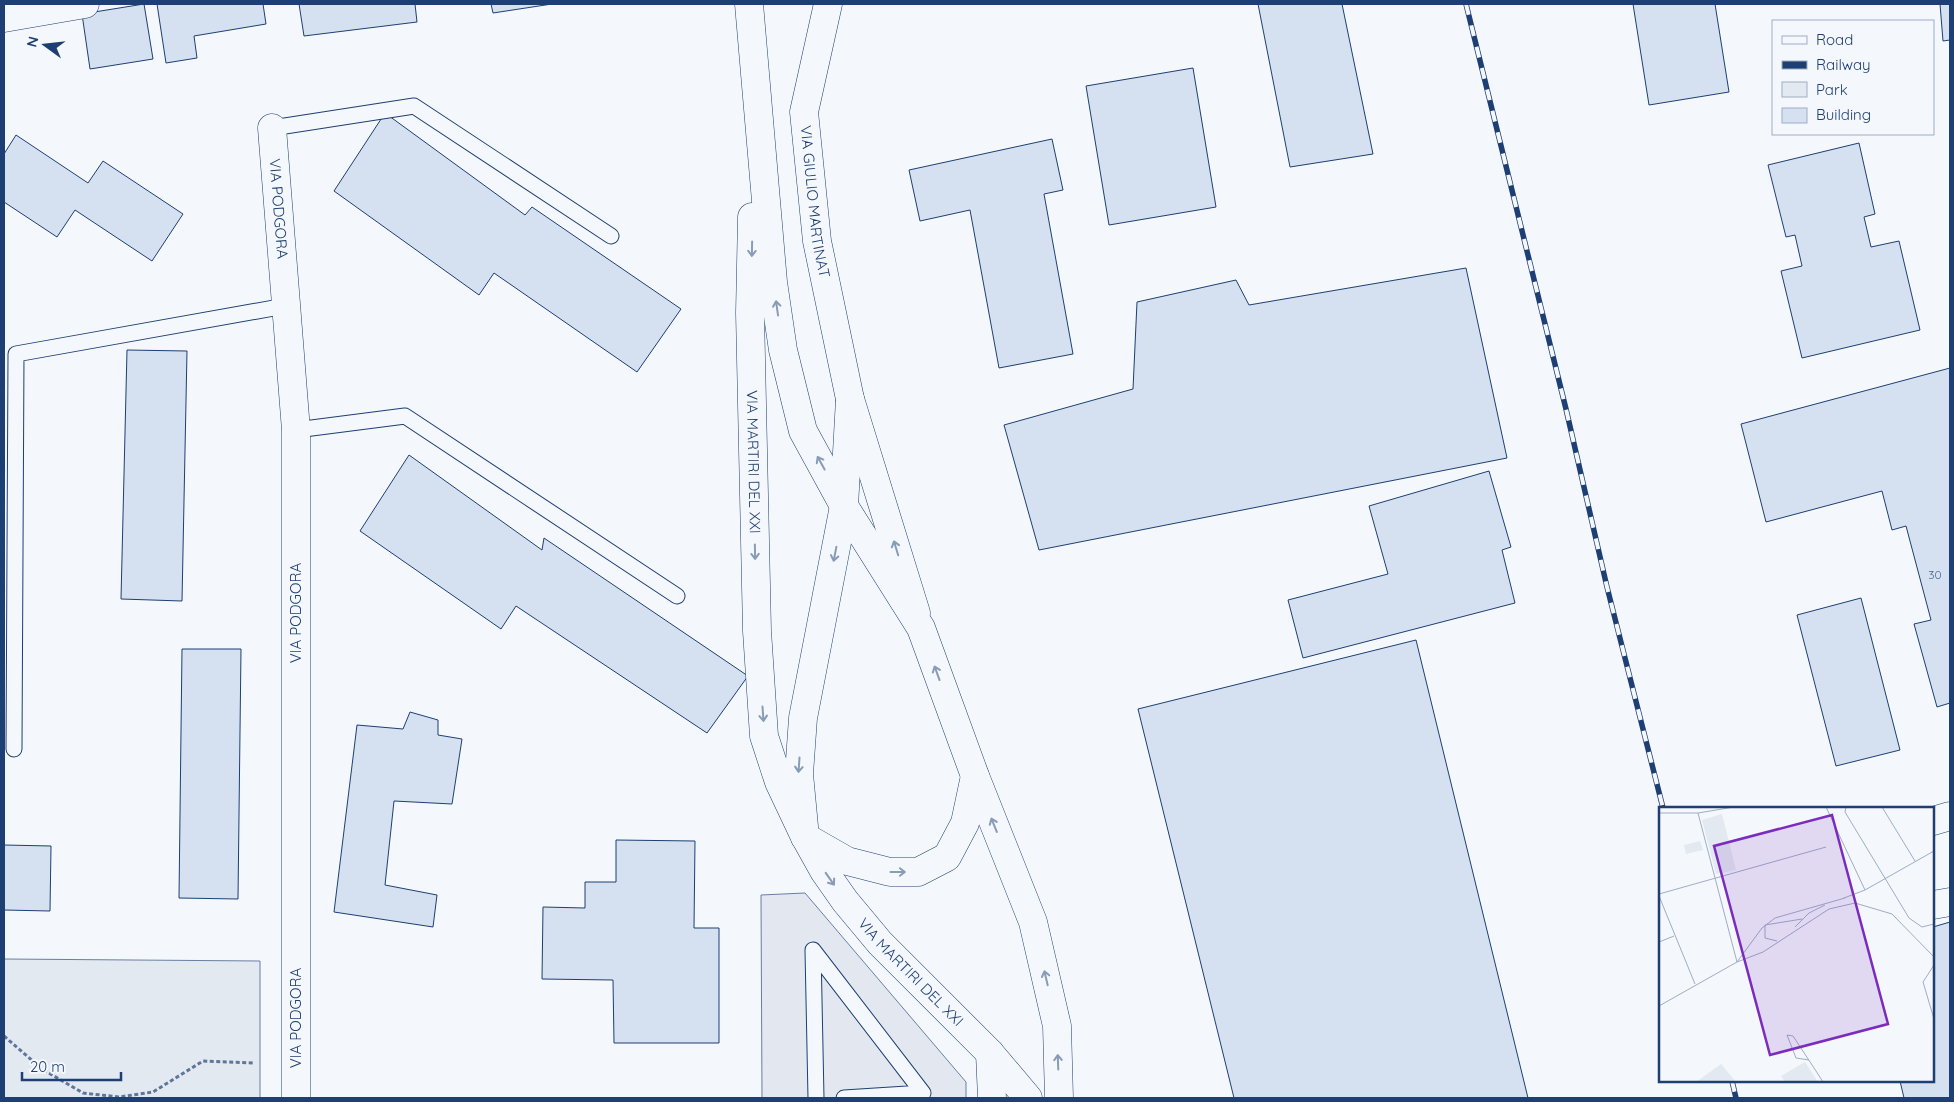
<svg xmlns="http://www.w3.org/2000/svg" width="1954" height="1102" viewBox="0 0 1954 1102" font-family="Quicksand,sans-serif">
  <rect width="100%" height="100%" fill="#f4f7fb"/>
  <!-- green -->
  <polygon fill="#e3e9f0" stroke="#687fa3" points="4,959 260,961 260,1098 4,1098"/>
  <!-- parking -->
  <polygon fill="#e3e8f0" stroke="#687fa3" points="805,893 966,1082 966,1098 762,1098 761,895"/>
  <!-- building -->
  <g fill="#d5e0f0" stroke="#1d3f73">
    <polygon points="144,4 153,59 90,69 82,14"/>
    <polygon points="157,4 263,4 266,24 194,36 197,58 166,63"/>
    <polygon points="299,4 415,4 417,22 304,36"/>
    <polygon points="491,4 552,4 493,13"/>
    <polygon points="1258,4 1342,4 1373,154 1290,167"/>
    <polygon points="1633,4 1715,4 1729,92 1649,105"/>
    <polygon points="1940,4 1950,4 1950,40 1943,41"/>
    <polygon points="1193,68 1216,207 1109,225 1086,86"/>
    <polygon points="385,113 525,215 532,207 681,309 637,372 494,273 479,295 334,191"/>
    <polygon points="16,135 88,183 103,161 183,214 152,261 75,210 57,237 4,202 4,154"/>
    <polygon points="1052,139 1063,190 1044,194 1073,354 999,368 970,210 920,221 909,170"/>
    <polygon points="1859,143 1875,214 1864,217 1871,247 1899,241 1920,330 1802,358 1781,271 1802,266 1795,235 1786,237 1768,165"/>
    <polygon points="1466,268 1507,458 1039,550 1004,425 1133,389 1137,302 1236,280 1249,305"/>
    <polygon points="127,350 187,351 182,601 121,599"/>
    <polygon points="1950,368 1950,703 1937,707 1914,624 1931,620 1906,526 1892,530 1882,491 1766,522 1741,424"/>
    <polygon points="409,455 542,550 544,538 748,676 707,733 516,606 501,629 360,531"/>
    <polygon points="1489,471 1511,547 1502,550 1515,603 1303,658 1288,600 1388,574 1369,506"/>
    <polygon points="1861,598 1900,750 1836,766 1797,615"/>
    <polygon points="1416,640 1528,1098 1234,1098 1138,709"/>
    <polygon points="182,649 241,649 238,899 179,898"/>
    <polygon points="410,712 438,720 438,735 462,739 452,804 394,801 385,885 437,895 433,927 334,912 357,725 403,729"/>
    <polygon points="616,840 695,841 694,928 719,928 719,1043 614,1043 613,980 542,979 543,907 585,908 585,882 616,882"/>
    <polygon points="4,845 51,846 50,911 4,910"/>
    <polygon points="1950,922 1950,1098 1904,1098 1900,1081 1933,1081 1933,927"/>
  </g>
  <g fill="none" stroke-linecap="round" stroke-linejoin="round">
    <!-- lane casing -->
    <g stroke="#1d3f73" stroke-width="17">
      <g id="lane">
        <polyline points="272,128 414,106 611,236"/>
        <polyline points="296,430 405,416 677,596"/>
        <polyline points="14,749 16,354 285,306"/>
        <polyline points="816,1098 813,950 923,1093 844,1098"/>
      </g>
    </g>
    <!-- street casing -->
    <g stroke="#1d3f73" stroke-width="29">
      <g id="street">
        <path id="s1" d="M828 4 804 112 817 241 850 399 916 613"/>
        <polyline points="4,18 85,4"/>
        <path id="s2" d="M272 128 296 430V1098"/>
        <polyline points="850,399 844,506 803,718 799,774 805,837 847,861 890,872 918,872 947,857 965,823 975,776"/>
        <polyline points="1933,821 1950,816"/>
        <polyline points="1933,905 1950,902"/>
        <polyline points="990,1053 992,1098"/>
      </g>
    </g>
    <!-- secondary casing -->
    <g stroke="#1d3f73" stroke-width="29">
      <g id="secondary">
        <polyline points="749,4 773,282 783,350 803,431 844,506 921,628 975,776 1033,922 1057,1026 1059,1098"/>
        <path id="s3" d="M752 217 750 313 757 631 764 736 779 782 805 837 824 871 845 901 880 943 990 1053 1028 1098"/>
      </g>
    </g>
    <!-- path -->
    <polyline stroke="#5e769c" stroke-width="3" stroke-dasharray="4 2.5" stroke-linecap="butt" points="4,1036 42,1069 83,1093 119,1097 153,1092 203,1061 254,1063"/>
    <!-- lane -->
    <use href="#lane" stroke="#f4f7fb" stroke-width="15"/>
    <!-- street -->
    <use href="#street" stroke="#f4f7fb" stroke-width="28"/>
    <!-- secondary -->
    <use href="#secondary" stroke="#f4f7fb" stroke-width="28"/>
    <!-- rail casing -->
    <g stroke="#1d3f73" stroke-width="5.5">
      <g id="rail">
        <polyline points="1466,4 1566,409 1607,587 1663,808"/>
        <polyline points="1732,1081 1736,1098"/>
      </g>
    </g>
    <!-- rail -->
    <use href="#rail" stroke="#f4f7fb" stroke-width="4" stroke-dasharray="11" stroke-linecap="butt"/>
  </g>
  <!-- one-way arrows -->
  <defs><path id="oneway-shaft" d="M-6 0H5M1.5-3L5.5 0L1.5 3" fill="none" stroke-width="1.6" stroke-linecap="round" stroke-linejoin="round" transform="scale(1.25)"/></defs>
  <g stroke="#889bb7">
    <use href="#oneway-shaft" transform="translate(752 249) rotate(91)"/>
    <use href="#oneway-shaft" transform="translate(777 308) rotate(-98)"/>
    <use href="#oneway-shaft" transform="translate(821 463) rotate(-119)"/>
    <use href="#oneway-shaft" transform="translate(896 548) rotate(-107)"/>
    <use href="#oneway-shaft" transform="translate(755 552) rotate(89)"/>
    <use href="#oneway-shaft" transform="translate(835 554) rotate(101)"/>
    <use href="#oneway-shaft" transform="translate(937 673) rotate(-110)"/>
    <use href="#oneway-shaft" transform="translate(763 714) rotate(86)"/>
    <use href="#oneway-shaft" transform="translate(799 765) rotate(94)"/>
    <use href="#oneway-shaft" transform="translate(994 825) rotate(-112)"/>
    <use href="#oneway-shaft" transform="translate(898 872)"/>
    <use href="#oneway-shaft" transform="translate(830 879) rotate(55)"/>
    <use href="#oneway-shaft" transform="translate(1046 978) rotate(-103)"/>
    <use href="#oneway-shaft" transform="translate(1058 1062) rotate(-92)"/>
  </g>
  <g text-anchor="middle" stroke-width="4" stroke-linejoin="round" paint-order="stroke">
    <!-- number labels -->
    <g font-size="12" fill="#4b6792">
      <text x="1935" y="579">30</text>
    </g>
    <!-- street labels -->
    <g font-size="15" fill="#1d3f73" stroke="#f4f7fb">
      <text dy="5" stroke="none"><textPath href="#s1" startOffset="201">VIA GIULIO MARTINAT</textPath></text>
      <text dy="5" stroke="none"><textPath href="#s2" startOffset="81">VIA PODGORA</textPath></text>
      <text dy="5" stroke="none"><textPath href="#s3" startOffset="245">VIA MARTIRI DEL XXI</textPath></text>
      <text transform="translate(296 613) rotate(-90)" y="5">VIA PODGORA</text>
      <text dy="5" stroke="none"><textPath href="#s3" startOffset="801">VIA MARTIRI DEL XXI</textPath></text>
      <text transform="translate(296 1018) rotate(-90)" y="5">VIA PODGORA</text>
    </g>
  </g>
  <!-- overview -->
  <g transform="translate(1659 807)">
    <rect width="275" height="275" fill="#f4f7fb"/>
    <path d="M63 7 77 63 57 67 43 13ZM41 34 44 43 27 47 25 38ZM146 255 159 275H126L122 269ZM62 257 77 275H37Z" fill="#e3e9f0"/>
    <path fill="none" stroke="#9eadc5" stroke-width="1" d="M167 0 206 83M187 0 186 5 250 111 263 120 275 117M223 0 256 54M0 6H39L75 0M39 6 78 155M0 87 167 40M0 89 36 177M185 91 206 83 275 44M136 120 150 106 166 98M118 134 106 131V118L143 112M0 135 15 129M78 155 104 145 170 102 196 96 233 107 275 150M275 158 264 175 275 212M0 199 78 155 103 121 116 111 186 91M150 253 137 251 128 228 134 229 157 264 164 275"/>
    <path fill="#7b2cbf" fill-opacity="0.15" stroke="#7b2cbf" stroke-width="2.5" d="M173 8 229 217 111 248 55 39Z"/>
    <rect width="275" height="275" fill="none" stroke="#1d3f73" stroke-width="2.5"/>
  </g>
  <!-- border -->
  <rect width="1954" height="1102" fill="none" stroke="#1d3f73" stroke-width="10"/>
  <!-- legend -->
  <rect x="1772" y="20" width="162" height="115" fill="#f4f7fb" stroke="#9eadc5"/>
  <rect x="1782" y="36" width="25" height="8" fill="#f4f7fb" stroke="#9eadc5"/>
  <text x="1816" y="45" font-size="15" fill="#1d3f73">Road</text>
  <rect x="1782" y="61" width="25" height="8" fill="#1d3f73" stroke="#9eadc5"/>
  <text x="1816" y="70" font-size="15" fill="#1d3f73">Railway</text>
  <rect x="1782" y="82" width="25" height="15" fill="#e3e9f0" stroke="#9eadc5"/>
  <text x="1816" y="95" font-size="15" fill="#1d3f73">Park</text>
  <rect x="1782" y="108" width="25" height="15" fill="#d5e0f0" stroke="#9eadc5"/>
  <text x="1816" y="120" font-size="15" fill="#1d3f73">Building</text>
  <!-- north arrow -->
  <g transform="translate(45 45) rotate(285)" stroke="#f4f7fb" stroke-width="4" paint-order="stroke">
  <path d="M0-4L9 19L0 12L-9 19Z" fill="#1d3f73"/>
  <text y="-8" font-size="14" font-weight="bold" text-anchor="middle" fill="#1d3f73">N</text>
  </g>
  <!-- scale -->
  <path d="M22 1072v8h99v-8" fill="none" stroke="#1d3f73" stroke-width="2.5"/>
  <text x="30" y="1072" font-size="15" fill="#1d3f73" stroke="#f4f7fb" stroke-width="4" paint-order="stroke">20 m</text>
</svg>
